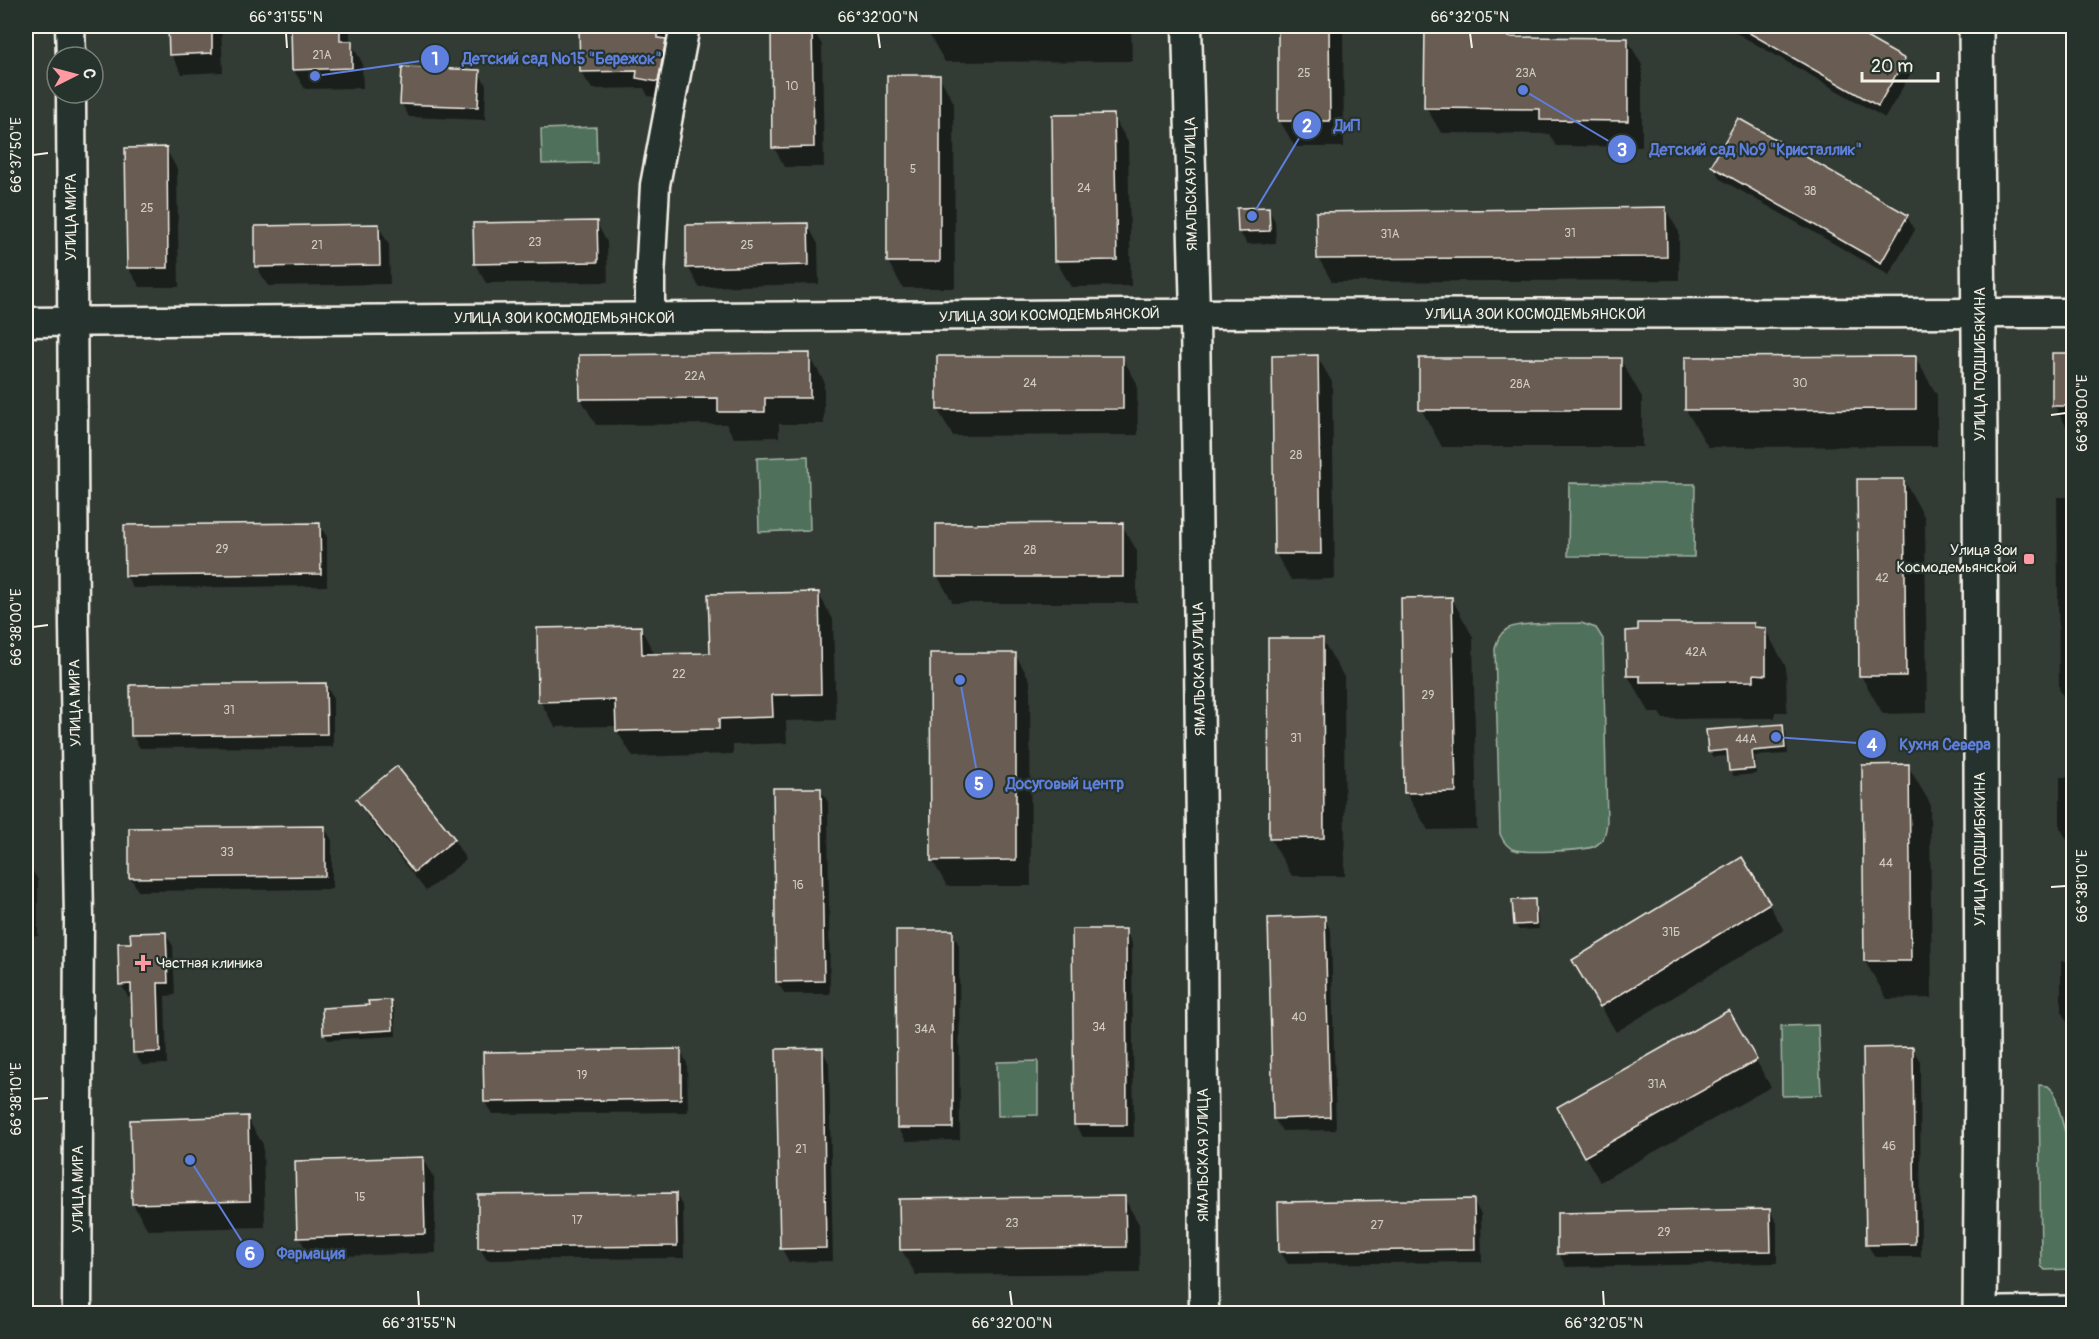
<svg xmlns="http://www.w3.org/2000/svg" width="2099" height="1339" viewBox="0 0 2099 1339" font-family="Pangolin,sans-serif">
  <rect width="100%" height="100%" fill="#333b35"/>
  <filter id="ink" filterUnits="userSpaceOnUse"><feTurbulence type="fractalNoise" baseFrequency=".0167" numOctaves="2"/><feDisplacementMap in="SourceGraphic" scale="12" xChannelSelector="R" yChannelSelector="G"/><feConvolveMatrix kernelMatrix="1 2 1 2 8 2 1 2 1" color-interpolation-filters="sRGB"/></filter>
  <g filter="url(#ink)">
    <!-- green -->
    <g fill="#50715c" stroke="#a2b1a2" stroke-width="1.5">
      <polygon points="596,127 597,163 542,164 541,129"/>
      <polygon points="808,456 810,530 759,532 757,458"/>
      <polygon points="1569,483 1695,484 1694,557 1568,556"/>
      <path d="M1581 623 1596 628 1603 639 1607 822C1606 832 1604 841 1595 846 1587 851 1525 853 1515 850 1507 848 1503 841 1500 834L1495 649C1497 641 1499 634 1507 629 1518 621 1565 624 1581 623Z"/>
      <polygon points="1818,1025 1821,1095 1782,1096 1781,1026"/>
      <polygon points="1038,1061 1038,1115 998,1116 997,1062"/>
      <polygon points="2039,1085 2048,1086 2054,1092 2073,1160 2073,1269 2045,1270 2041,1266"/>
    </g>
    <!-- shadow -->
    <g fill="#0007">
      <polygon points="170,26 221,26 223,72 182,74 171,54"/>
      <polygon points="293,26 350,26 350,42 362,62 363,88 305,89 293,69"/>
      <polygon points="581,26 667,26 667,99 648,96 644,88 592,89 581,72"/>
      <polygon points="772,26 811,26 822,45 824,167 785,167 774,148"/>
      <polygon points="930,26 1131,26 1132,61 945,62 930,36"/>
      <polygon points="1279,26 1343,26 1344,147 1295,147 1280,121"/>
      <polygon points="1427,26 1522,26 1522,38 1627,39 1642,65 1642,147 1556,146 1549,134 1441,133 1426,107"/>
      <polygon points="1724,26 1844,26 1903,60 1911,73 1885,118"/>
      <polygon points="403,69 479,72 486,85 485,120 409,117 402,104"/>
      <polygon points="939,76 954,103 955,288 903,288 888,262"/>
      <polygon points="1113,116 1128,142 1131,286 1071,287 1056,261"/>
      <polygon points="1739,120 1907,217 1915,230 1889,275 1720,179 1713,166"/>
      <polygon points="166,149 177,169 179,287 140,287 128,268"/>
      <polygon points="1268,208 1275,221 1276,243 1247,244 1239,231"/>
      <polygon points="1665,208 1679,232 1679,280 1332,282 1319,259 1317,213"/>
      <polygon points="596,222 607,242 608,282 486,283 475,264"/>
      <polygon points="807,224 818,244 819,284 699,287 688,267"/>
      <polygon points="378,225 389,245 390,284 268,286 257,267"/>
      <polygon points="809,355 824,381 824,424 779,424 779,437 734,438 726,424 596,425 581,399"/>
      <polygon points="2054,355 2074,355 2074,431 2069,431 2054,405"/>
      <polygon points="1317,356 1332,382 1335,579 1291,580 1276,554"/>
      <polygon points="1122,357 1137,383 1138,435 953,436 938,410"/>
      <polygon points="1915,357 1937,395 1937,446 1708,447 1686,410"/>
      <polygon points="1620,359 1642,397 1642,447 1442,447 1421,409"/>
      <polygon points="1904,480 1925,518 1927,713 1883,714 1861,676"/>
      <polygon points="2057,497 2074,497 2074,715 2059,689"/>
      <polygon points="319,525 327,537 327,586 133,588 126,575"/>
      <polygon points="937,525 1122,525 1137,551 1137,603 953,603 938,577"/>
      <polygon points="818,593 833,619 836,720 786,721 787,743 733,745 733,754 633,757 617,731 617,726 555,727 540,701 640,627 655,655 711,654"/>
      <polygon points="1452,599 1473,637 1477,829 1428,830 1406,793"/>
      <polygon points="1753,624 1756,629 1765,629 1786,667 1787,712 1775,712 1775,718 1663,719 1659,713 1650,713 1628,676"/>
      <polygon points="1322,639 1344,677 1345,876 1292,876 1270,838"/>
      <polygon points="1015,654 1030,680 1031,886 947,886 932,860"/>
      <polygon points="326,685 333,698 333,747 140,748 132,735"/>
      <polygon points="1782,726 1786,732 1788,754 1755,756 1756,767 1731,769 1731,771 1729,756 1713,757 1709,751"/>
      <polygon points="1908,766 1930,803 1932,998 1887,999 1865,961"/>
      <polygon points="397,768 454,840 466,860 426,891 369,819 358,799"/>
      <polygon points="1756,770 1756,774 1734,776 1731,772"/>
      <polygon points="2060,777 2074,777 2074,851 2060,828"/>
      <polygon points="820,789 828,802 830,994 785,994 777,982"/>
      <polygon points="324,827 332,840 332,889 138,891 131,878"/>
      <polygon points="1742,859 1784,930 1616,1032 1589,987"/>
      <polygon points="26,860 38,880 38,936 26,936"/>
      <polygon points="1534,901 1537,907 1539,929 1519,930 1515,925"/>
      <polygon points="1324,918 1331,931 1336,1130 1282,1131 1274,1118"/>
      <polygon points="1125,930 1132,943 1134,1137 1083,1137 1075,1125"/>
      <polygon points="952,932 959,945 960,1140 906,1141 898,1128"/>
      <polygon points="165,933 173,946 175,995 165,996 167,1064 142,1065 134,1052 133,997 128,997 121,984"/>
      <polygon points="2061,961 2074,961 2074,1033 2061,1012"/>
      <polygon points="391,1002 394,1008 396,1036 328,1040 325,1034 370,1007"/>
      <polygon points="1729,1012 1771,1087 1600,1182 1585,1156"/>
      <polygon points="1912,1048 1920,1061 1921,1257 1875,1257 1867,1244"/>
      <polygon points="680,1050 687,1063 688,1112 492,1114 485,1102"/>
      <polygon points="822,1050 829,1063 833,1261 789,1262 782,1249"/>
      <polygon points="247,1118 263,1144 265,1227 148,1230 133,1204"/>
      <polygon points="422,1158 434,1178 436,1253 310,1257 299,1237"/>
      <polygon points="676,1195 683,1207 684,1258 487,1260 479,1247"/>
      <polygon points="1124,1198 1139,1224 1140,1273 916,1275 901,1249"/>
      <polygon points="1473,1201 1481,1214 1482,1262 1288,1264 1280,1251"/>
      <polygon points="1769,1210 1777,1223 1777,1263 1566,1267 1559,1254"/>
    </g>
    <!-- building -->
    <g fill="#675c53" stroke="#f4f1e8" stroke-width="1.5">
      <polygon points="168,26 212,26 212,53 169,55"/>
      <polygon points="291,26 340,26 340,41 352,41 352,68 292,70"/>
      <polygon points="579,26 658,26 658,38 666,39 658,82 636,78 637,71 580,72"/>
      <polygon points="771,26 812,26 814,147 772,148"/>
      <polygon points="1278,26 1329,26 1330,121 1278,121"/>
      <polygon points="1425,26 1508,26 1508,37 1628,38 1628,121 1540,120 1540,109 1424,108"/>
      <polygon points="1737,26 1847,26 1905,59 1878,106"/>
      <polygon points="402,67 480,70 478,107 400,104"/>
      <rect x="887" y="75" width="53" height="187"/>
      <polygon points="1114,114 1117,260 1054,261 1052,115"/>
      <polygon points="1738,118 1908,215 1881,263 1711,166"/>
      <polygon points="167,147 168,268 127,268 125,148"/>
      <polygon points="1269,207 1270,231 1238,232 1237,208"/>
      <polygon points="1666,207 1667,257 1317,259 1316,212"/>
      <polygon points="597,221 598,262 474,264 473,223"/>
      <polygon points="808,223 809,265 686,268 686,225"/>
      <polygon points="379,224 380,265 255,267 255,226"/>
      <polygon points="810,353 810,398 765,398 765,412 718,412 718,398 580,399 579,355"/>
      <rect x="2052" y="353" width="21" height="53"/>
      <polygon points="1318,355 1321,554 1274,554 1272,356"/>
      <polygon points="937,356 1123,356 1123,409 937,410"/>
      <polygon points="1916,356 1916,409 1685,410 1685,357"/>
      <rect x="1419" y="358" width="202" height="52"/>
      <polygon points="1857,479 1904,479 1906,676 1859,676"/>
      <polygon points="320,523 321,574 125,576 124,525"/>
      <polygon points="1123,523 1123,577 936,577 936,524"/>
      <polygon points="819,592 821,694 772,695 773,717 719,719 719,729 616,731 615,700 538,702 537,628 641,626 642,654 710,653 708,594"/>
      <polygon points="1452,597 1456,792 1404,793 1401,598"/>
      <polygon points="1638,623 1754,623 1754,627 1766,628 1766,675 1754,674 1754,681 1640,682 1640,676 1627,676 1626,631 1638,630"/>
      <polygon points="1268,638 1323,638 1324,838 1269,839"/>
      <polygon points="930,653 1016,653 1016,860 931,861"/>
      <polygon points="326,683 327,734 131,736 130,685"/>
      <polygon points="1783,724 1785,748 1752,751 1754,769 1729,771 1727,750 1708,752 1706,730"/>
      <polygon points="1909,764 1911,961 1864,961 1862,765"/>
      <polygon points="397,766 455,839 414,872 356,799"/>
      <polygon points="773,788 821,788 824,981 776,982"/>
      <polygon points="325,826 325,876 129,878 129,828"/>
      <polygon points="1742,857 1770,903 1600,1007 1572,960"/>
      <polygon points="1535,899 1536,924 1514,925 1512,900"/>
      <polygon points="1325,916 1330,1117 1273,1119 1268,918"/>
      <polygon points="1072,929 1126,929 1127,1125 1074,1125"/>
      <polygon points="896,930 953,930 953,1128 897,1128"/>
      <polygon points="166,932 168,983 158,983 160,1052 133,1053 131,984 119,985 118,943 131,943 130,933"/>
      <polygon points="391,1000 393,1030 323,1034 322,1008 369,1005 368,1001"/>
      <polygon points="1729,1010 1757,1060 1584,1157 1557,1107"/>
      <polygon points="1913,1047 1915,1244 1866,1245 1863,1048"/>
      <polygon points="823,1048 826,1248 780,1249 776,1049"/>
      <polygon points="681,1049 681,1099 484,1102 483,1052"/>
      <polygon points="248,1116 250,1201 132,1204 130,1120"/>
      <polygon points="423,1157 425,1234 297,1238 295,1161"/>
      <polygon points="676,1193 677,1246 478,1248 478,1195"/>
      <polygon points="1125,1196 1126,1247 900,1250 899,1199"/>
      <polygon points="1474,1199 1475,1249 1279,1252 1278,1202"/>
      <polygon points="1770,1209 1771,1251 1557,1254 1557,1213"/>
    </g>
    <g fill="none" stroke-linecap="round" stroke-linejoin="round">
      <!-- minor casing -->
      <g stroke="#f4f1e8" stroke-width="33">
        <g id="minor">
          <polyline points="70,26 71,57"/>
          <polyline points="1187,26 1195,314 1202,917 1204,1314"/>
          <polyline points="71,93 74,625 79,918 77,1314"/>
          <polyline points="650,318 650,278 655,185 685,26"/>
          <polyline points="26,322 1130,314 2074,313"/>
        </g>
      </g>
      <!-- major casing -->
      <g stroke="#f4f1e8" stroke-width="38">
        <g id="major">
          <polyline points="1976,26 1980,439 1982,1073 1980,1314"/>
          <polyline points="2002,1314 2074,1313"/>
        </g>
      </g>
      <!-- minor -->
      <use href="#minor" stroke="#26332d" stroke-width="28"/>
      <!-- major -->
      <use href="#major" stroke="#26332d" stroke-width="33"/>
    </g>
  </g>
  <!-- ticks -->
  <path fill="none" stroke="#f4f1e8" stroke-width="2" d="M286 33 287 48M878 33 880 48M1470 33 1472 48M33 155 48 153M2051 415 2066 413M33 627 48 625M2051 887 2066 886M33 1099 48 1098M418 1291 419 1306M1010 1291 1012 1306M1603 1291 1604 1306"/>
  <!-- markers -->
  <g fill="#ff9aa2" stroke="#26332d" stroke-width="2">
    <rect x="2023" y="553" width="12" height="12" rx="3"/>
    <path d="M140 954h6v6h6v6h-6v6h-6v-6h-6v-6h6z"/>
  </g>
  <g text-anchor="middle" stroke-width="4.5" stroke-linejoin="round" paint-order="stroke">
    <!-- number labels -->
    <g font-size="12" fill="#d1ccc3">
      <text x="322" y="59">21А</text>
      <text x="1304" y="77">25</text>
      <text x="1526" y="77">23А</text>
      <text x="792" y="90">10</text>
      <text x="913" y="173">5</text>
      <text x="1084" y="192">24</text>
      <text x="1810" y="195">38</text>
      <text x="147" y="212">25</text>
      <text x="1570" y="237">31</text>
      <text x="1390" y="238">31А</text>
      <text x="535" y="246">23</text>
      <text x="317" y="249">21</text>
      <text x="747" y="249">25</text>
      <text x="695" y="380">22А</text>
      <text x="1030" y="387">24</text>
      <text x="1800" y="387">30</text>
      <text x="1520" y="388">28А</text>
      <text x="1296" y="459">28</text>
      <text x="222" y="553">29</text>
      <text x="1030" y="554">28</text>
      <text x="1882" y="582">42</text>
      <text x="1696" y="656">42А</text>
      <text x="679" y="678">22</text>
      <text x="1428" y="699">29</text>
      <text x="229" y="714">31</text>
      <text x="1296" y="742">31</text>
      <text x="1746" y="743">44А</text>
      <text x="227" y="856">33</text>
      <text x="1886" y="867">44</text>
      <text x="798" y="889">16</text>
      <text x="1671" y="936">31Б</text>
      <text x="1299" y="1021">40</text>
      <text x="1099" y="1031">34</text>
      <text x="925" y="1033">34А</text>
      <text x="582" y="1079">19</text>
      <text x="1657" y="1088">31А</text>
      <text x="1889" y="1150">46</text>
      <text x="801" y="1153">21</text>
      <text x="360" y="1201">15</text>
      <text x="577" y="1224">17</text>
      <text x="1012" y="1227">23</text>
      <text x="1377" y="1229">27</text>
      <text x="1664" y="1236">29</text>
    </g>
    <!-- street labels -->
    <g font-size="15" fill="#f4f1e8" stroke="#26332d">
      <text transform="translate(1191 184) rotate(-91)" y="5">ЯМАЛЬСКАЯ УЛИЦА</text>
      <text transform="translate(71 217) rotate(-90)" y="5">УЛИЦА МИРА</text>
      <text x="1535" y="319">УЛИЦА ЗОИ КОСМОДЕМЬЯНСКОЙ</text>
      <text transform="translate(1049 315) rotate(-1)" y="5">УЛИЦА ЗОИ КОСМОДЕМЬЯНСКОЙ</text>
      <text x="564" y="323">УЛИЦА ЗОИ КОСМОДЕМЬЯНСКОЙ</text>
      <text transform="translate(1980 364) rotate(-90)" y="5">УЛИЦА ПОДШИБЯКИНА</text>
      <text transform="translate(1199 669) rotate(-91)" y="5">ЯМАЛЬСКАЯ УЛИЦА</text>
      <text transform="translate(75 703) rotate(-91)" y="5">УЛИЦА МИРА</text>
      <text transform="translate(1980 849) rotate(-90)" y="5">УЛИЦА ПОДШИБЯКИНА</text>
      <text transform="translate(1203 1155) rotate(-90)" y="5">ЯМАЛЬСКАЯ УЛИЦА</text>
      <text transform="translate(78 1189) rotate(-90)" y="5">УЛИЦА МИРА</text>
    </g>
    <!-- poi labels -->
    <g font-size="15" fill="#f4f1e8" stroke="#26332d" text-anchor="end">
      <text x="2017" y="555">Улица Зои<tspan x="2017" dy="17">Космодемьянской</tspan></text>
      <text x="156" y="968" text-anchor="start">Частная клиника</text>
    </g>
  </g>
  <!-- callouts -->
  <path fill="none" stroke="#5e7fdd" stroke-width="2" d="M315 76L435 59M1252 216L1307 125M1523 90L1622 149M1776 737L1872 744M960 680L979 784M190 1160L250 1254"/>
  <g fill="#5e7fdd" stroke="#26332d" stroke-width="2">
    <circle cx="315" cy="76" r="6"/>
    <circle cx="1252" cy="216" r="6"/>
    <circle cx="1523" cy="90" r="6"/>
    <circle cx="1776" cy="737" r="6"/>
    <circle cx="960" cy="680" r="6"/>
    <circle cx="190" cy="1160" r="6"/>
    <circle cx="435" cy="59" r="15"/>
    <circle cx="1307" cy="125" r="15"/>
    <circle cx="1622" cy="149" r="15"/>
    <circle cx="1872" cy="744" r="15"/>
    <circle cx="979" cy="784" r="15"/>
    <circle cx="250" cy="1254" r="15"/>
  </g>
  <g font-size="18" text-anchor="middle" font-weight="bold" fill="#fff">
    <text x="435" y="65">1</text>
    <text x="1307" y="132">2</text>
    <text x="1622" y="156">3</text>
    <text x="1872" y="751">4</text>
    <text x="979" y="790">5</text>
    <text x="250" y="1260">6</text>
  </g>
  <g font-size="16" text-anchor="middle" font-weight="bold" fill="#5e7fdd" stroke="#26332d" stroke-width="4.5" stroke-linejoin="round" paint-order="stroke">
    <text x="562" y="64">Детский сад №15 "Бережок"</text>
    <text x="1347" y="131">ДиП</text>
    <text x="1756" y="155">Детский сад №9 "Кристаллик"</text>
    <text x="1945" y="750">Кухня Севера</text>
    <text x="1065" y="789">Досуговый центр</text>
    <text x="311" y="1259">Фармация</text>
  </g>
  <!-- margin -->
  <rect width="2099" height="1339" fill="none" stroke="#26332d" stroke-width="66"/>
  <!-- north arrow -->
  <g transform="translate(75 75) rotate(84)"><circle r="28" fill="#26332d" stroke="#787f78" stroke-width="1.5"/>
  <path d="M0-4.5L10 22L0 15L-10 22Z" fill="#ff9aa2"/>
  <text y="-9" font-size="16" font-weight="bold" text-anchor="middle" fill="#f4f1e8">С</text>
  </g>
  <!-- scale -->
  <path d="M1862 72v9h76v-9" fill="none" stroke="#f4f1e8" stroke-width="3"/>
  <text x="1871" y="72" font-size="18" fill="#f4f1e8" stroke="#26332d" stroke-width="4.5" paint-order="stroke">20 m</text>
  <rect x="33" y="33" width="2033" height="1273" fill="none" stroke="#f4f1e8" stroke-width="2"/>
  <g font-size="15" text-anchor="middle" fill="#f4f1e8">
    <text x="286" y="22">66°31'55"N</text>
    <text x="878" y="22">66°32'00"N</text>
    <text x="1470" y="22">66°32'05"N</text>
    <text transform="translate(16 155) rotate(-90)" y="5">66°37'50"E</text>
    <text transform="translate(2082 413) rotate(-90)" y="5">66°38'00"E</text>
    <text transform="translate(16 627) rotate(-90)" y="5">66°38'00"E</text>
    <text transform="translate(2082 886) rotate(-90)" y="5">66°38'10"E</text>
    <text transform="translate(16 1099) rotate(-90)" y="5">66°38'10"E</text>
    <text x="419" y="1328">66°31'55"N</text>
    <text x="1012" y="1328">66°32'00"N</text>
    <text x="1604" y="1328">66°32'05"N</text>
  </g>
</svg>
